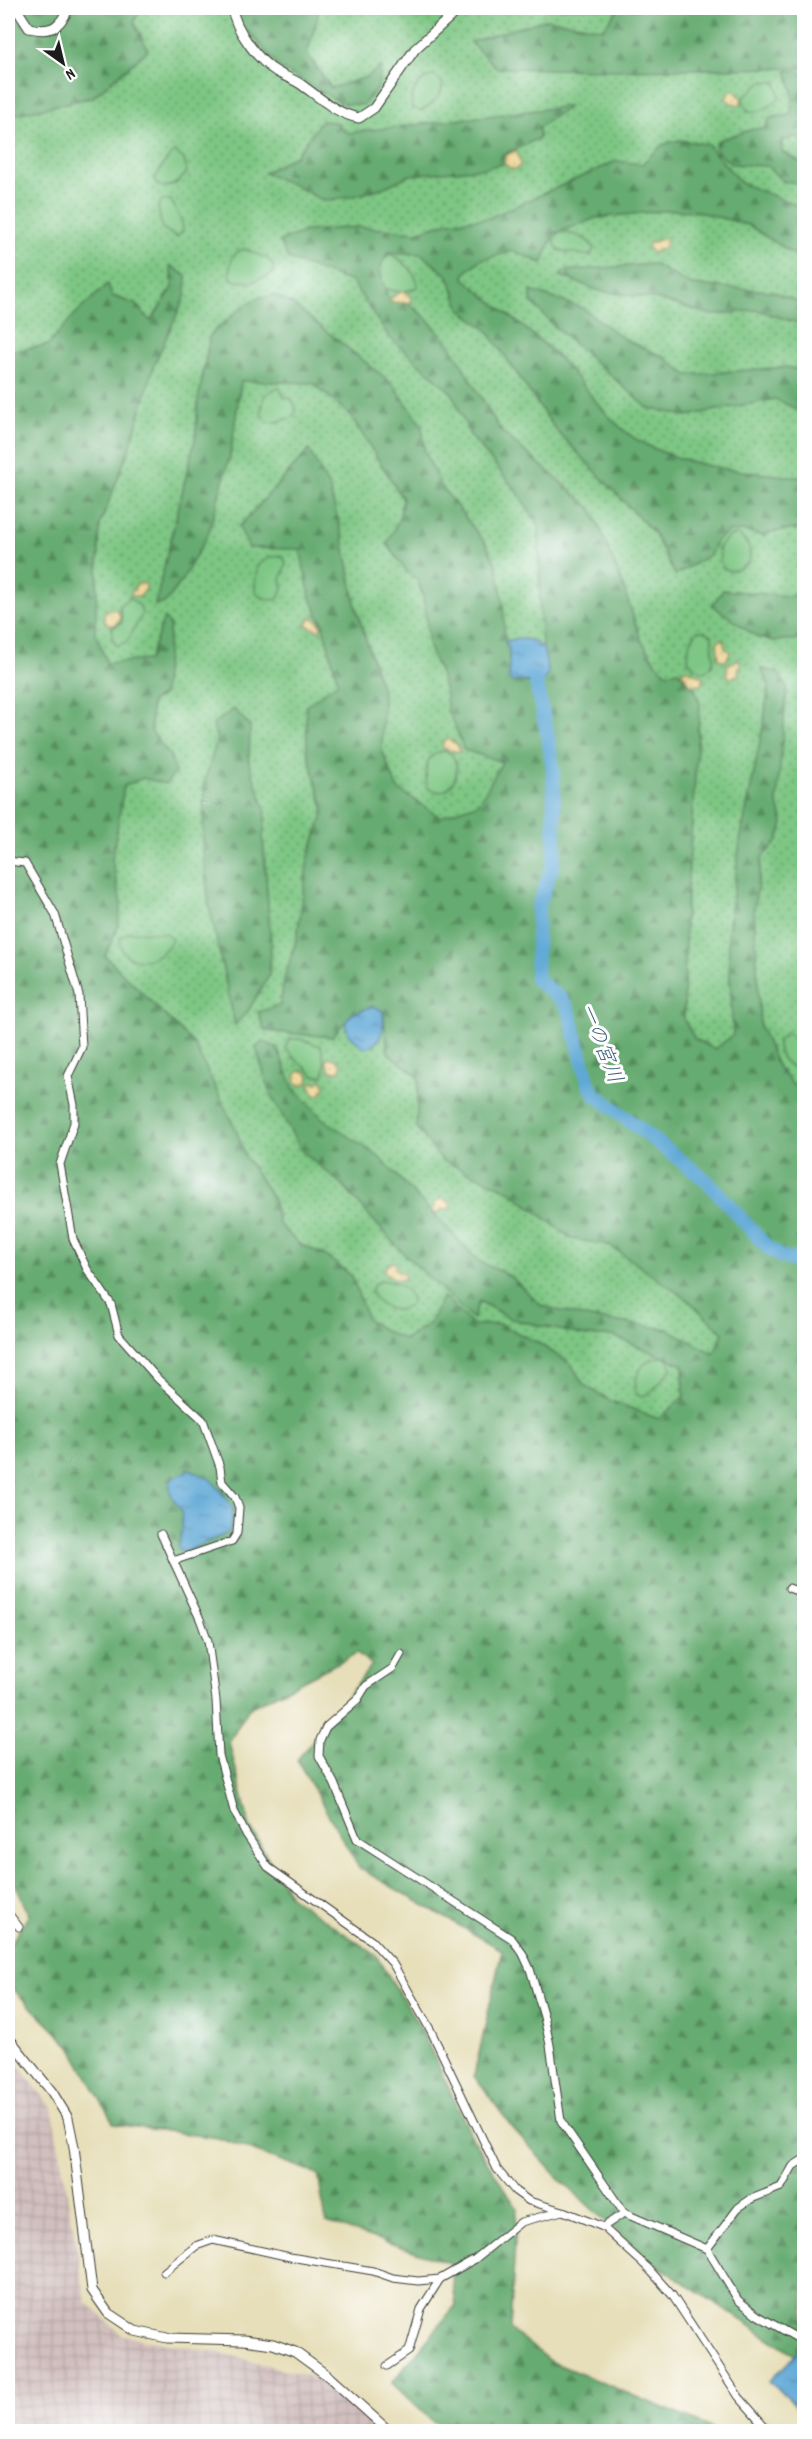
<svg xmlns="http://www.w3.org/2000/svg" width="812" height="2439" viewBox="0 0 812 2439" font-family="Dekko,'Klee One',sans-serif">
  <defs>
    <pattern id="industrial-grid" width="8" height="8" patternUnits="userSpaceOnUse" patternTransform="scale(1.5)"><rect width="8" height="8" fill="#d1bfbe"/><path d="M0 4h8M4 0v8" fill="none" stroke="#b3a4a3"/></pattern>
    <pattern id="grass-dots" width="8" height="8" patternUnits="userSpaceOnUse" patternTransform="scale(1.5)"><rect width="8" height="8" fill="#7dc683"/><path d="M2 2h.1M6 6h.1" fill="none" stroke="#66a06a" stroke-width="1.8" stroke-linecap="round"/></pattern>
    <pattern id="forest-firs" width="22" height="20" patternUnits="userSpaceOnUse" patternTransform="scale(1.5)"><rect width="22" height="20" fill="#66ab71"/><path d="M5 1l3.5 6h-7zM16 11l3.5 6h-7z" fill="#538a5c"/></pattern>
    <pattern id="sand-dots" width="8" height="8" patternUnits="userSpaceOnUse" patternTransform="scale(1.5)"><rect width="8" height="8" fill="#eeda9e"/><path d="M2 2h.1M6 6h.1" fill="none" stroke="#ccba88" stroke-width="1.8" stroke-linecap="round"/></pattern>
    <pattern id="water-ripples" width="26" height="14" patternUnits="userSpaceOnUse" patternTransform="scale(1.5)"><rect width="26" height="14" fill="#5fa8d6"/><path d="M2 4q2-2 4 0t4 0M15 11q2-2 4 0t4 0" fill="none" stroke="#4e88ad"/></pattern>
  </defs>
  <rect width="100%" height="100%" fill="#fff"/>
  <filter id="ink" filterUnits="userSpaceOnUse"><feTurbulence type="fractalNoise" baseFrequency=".0167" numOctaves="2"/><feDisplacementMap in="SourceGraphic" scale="12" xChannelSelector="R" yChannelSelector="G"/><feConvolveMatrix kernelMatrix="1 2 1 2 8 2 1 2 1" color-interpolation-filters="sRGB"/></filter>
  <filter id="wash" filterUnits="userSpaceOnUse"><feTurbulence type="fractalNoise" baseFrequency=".008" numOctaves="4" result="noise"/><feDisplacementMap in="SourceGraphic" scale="24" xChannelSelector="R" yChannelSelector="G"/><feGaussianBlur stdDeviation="1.35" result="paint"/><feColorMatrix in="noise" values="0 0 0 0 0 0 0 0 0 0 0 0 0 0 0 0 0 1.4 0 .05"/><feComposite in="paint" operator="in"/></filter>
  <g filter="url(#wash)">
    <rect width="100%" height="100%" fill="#e7dfba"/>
    <!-- industrial -->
    <polygon fill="url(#industrial-grid)" points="8,2052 52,2108 86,2302 123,2336 226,2354 323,2380 383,2431 8,2431"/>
    <!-- grass -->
    <polygon fill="url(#grass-dots)" stroke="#4c7150" stroke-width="1.5" points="139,8 804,8 804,1314 691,1463 432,1339 377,1338 239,1206 85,958 48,346 8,360 8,110 92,98 148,50 134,22"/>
    <!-- forest -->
    <g fill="url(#forest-firs)" stroke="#416446" stroke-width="1.5">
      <polygon points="8,8 141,8 134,22 148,50 93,97 8,116"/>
      <polygon points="235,8 317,8 318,16 307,54 331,88 367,77 381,66 378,88 363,105 341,103 280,68 252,35 235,21"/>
      <polygon points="619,8 804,8 804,68 610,70 497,68 470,42 547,19 603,29"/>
      <path d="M786 71H798L804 76V148L800 138 794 137 782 141V152L804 164V184L783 181 767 166 732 164 717 152 715 145 719 140 753 129 765 128 770 118 790 115C795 98 793 88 786 71Z"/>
      <polygon points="570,106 539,127 539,138 507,153 504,163 486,168 410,175 385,187 355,196 323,201 294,185 264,173 296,155 321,121 335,122 347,133"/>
      <path d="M679 140 707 144 741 183 804 208V261L748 225 695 211 670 210 596 218 554 234 542 263 513 251 480 260 465 273 464 278C495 306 533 332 562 361 587 387 608 424 641 442 690 469 750 472 804 478V528L771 532 764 536 744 531 728 532 717 540 710 555 675 575 654 533 555 429 487 330 461 310 448 276 421 254 388 252C379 265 382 289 391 302 397 302 405 302 410 305 426 315 458 352 464 369L501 431 592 509 622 583 641 640 655 662 667 673 678 671 695 689 700 703 685 924 684 1020 695 1039 715 1049 733 1035 728 936 740 841 762 732 769 685 761 669 777 672 787 686 777 801 783 823 778 841 762 857 754 909 760 1026 777 1066 793 1085 804 1084V2361L654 2263 603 2219 558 2178 512 2127 474 2076 502 1950 359 1868 297 1760 372 1665 357 1653 249 1708 229 1742 250 1827 290 1896 376 1955 420 2027 474 2141 517 2208 510 2329 552 2362 719 2431 490 2432 470 2424 433 2422 392 2383 456 2305 450 2263 326 2222 318 2174 218 2138 114 2124 71 2047 8 1984V1948L29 1915 8 1868V352L48 345 74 315 108 284 112 296 135 304 151 321 173 287 170 265 186 276V294L154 365 130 447 100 524 95 632 107 663 149 660 164 618 170 625 163 695 151 702V731L171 757 175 773 166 784 143 778 124 786 112 860 121 904 118 927 105 956 194 1044 237 1132 245 1156 273 1199 279 1224 299 1244 323 1254 352 1276 367 1319 385 1331 404 1340 429 1324 443 1296 473 1325 500 1324 540 1344 571 1364 584 1385 609 1400 659 1419 684 1396 683 1365 613 1336H586L511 1319 479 1301 473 1319 399 1249 342 1185 301 1150 270 1093 256 1048 263 1041 277 1048 294 1089 323 1119 378 1156 478 1261 510 1276 542 1306 590 1318 668 1329 714 1354 723 1333 688 1300 609 1245 572 1239 508 1190 443 1161 416 1128 419 1077 388 1053 383 1011 352 1014 332 1037 265 1031 258 1012 280 1005 285 976 297 937 308 859 324 811 307 750 306 706 338 682 323 626 310 596 300 549 249 548 239 527 309 450 329 487 343 539 356 607 383 694 382 750 397 788 440 817 479 803 502 762 464 750 454 723 447 710 446 695 440 674 429 647 425 605 418 580 408 573 387 544 399 519 403 499 351 416 313 383 241 381 231 451 209 532 181 582 165 603 155 605 196 435 198 401 210 335 241 308 257 298 274 295 292 304 393 384 422 426 425 452 441 486 486 544 497 566 503 602 505 642 509 649 510 679 534 684 548 671 542 645 540 613 539 526 515 489 470 435 452 393 389 337 352 282 288 259 280 241 306 231 359 227 417 232 448 222 489 218 616 161 642 164 662 145Z"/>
      <polygon points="653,264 691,285 772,291 804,304 804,325 757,310 712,315 656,299 600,291 560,276 564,271"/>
      <polygon points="531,291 583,308 624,339 664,357 687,375 785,367 804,370 804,413 775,399 686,416 648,408 554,326 531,301"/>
      <polygon points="723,590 788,596 804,593 804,639 774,641 757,637 712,605"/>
      <polygon points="234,709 250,726 249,763 266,812 263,838 271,943 269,976 248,1011 235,1025 209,905 203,851 204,784 217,740 213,724"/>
    </g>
    <!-- sand -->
    <g fill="url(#sand-dots)" stroke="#857b5d" stroke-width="1.5">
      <polygon points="735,91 742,99 740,105 732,103 726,99 729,92"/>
      <path d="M516 150 521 164 516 169H511L504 163C504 154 509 154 516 150Z"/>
      <polygon points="664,238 667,242 664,248 653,253 648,248 648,244"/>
      <polygon points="402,291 409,295 412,300 408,303 391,302 389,299"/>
      <polygon points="145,583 146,589 139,597 130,595 137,584"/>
      <circle cx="112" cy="617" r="8"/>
      <polygon points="311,617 318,621 321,626 319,631 306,625"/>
      <polygon points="721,639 724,641 725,648 730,652 726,661 719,659 717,643"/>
      <polygon points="738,659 741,663 738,670 739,675 731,678 727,676 727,665"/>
      <polygon points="686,669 703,677 702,684 691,685 681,672"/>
      <polygon points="447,739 457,744 460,752 444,749 442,744"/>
      <polygon points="328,1057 335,1059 341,1064 340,1070 334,1072 330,1070 326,1062"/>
      <circle cx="302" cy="1078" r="7"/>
      <path d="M322 1080 325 1087C323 1092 320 1095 315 1096L310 1085 313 1082 318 1083Z"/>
      <polygon points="440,1199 444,1199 451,1203 450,1209 443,1209 438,1213 433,1213 435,1202"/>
      <polygon points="392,1262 395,1263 396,1270 403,1273 405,1277 401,1280 395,1279 384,1272 385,1267"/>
    </g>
    <!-- pitch -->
    <g fill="#7dc683" stroke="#4c7150" stroke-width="1.5">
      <path d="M434 75 443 84C441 97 431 106 420 111L412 108C409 92 420 79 434 75Z"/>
      <path d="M761 82H776L780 97C771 106 761 114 748 111L742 99Z"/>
      <path d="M175 152 184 159 187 172C180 182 170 190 157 185L155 179C161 169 165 159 175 152Z"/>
      <polygon points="162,200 171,200 182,223 183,231 176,237 162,228 158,207"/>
      <path d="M559 232C573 234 585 235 594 248L590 256 558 250 554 240Z"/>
      <path d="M244 249 267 258 274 267 272 274 252 282 235 281 230 276C229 264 232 252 244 249Z"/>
      <path d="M390 254C402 259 418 274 418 287 406 292 396 294 384 287 380 272 377 264 390 254Z"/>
      <path d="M276 388 280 389 284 397 292 399 296 410 293 417C280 420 270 429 261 413L264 396Z"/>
      <path d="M738 535C748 543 752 549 749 562 741 568 735 573 724 569L720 561 719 546 730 536Z"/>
      <path d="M283 556 286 564 281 579 283 589 277 600C249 599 254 586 258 565L270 557Z"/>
      <polygon points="130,598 140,606 142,614 127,642 117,646 112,638 112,628 122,622 120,605"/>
      <path d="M697 631H704L712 635C711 649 720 664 704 672L694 667 688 660 689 644Z"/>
      <path d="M446 751C462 759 458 781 446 790L440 792 427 788C425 770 424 752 446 751Z"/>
      <path d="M129 932 165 933 172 939C161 966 118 968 120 938Z"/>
      <path d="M787 1032 804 1048 803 1071C787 1067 777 1058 778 1041Z"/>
      <path d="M289 1039H300L321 1046 325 1066 323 1076H314C305 1065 293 1060 286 1048Z"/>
      <path d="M382 1280C397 1283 413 1288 411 1305 396 1315 378 1308 371 1292L374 1284Z"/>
      <path d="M663 1357 669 1361 672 1368 654 1389 644 1396 636 1394C633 1376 642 1358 663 1357Z"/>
    </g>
    <!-- water -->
    <g fill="url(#water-ripples)" stroke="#3e6279" stroke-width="1.5">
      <path d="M518 638 535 641 539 647H543L548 671 546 679C534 686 525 679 513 682L509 680V649L505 642Z"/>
      <path d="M373 1006 383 1011C385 1028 383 1045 364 1048L348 1034 345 1022 352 1014Z"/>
      <path d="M188 1468 212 1480 233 1508 231 1527 228 1533 182 1553 178 1547 182 1529 181 1509C172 1499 169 1494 170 1480L179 1475 186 1473Z"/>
      <polygon points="802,2348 804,2349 804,2416 789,2398 769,2382"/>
    </g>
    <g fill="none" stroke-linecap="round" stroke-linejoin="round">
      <!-- river -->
      <polyline stroke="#5fa8d6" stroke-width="14" points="536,683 548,737 553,770 555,850 553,865 538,907 536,979 563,1001 569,1011 589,1084 595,1094 706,1180 768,1248 780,1256 804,1264"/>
    </g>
  </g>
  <g filter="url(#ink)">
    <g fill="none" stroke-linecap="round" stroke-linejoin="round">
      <!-- street casing -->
      <g stroke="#3a3934" stroke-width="9">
        <g id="street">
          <polyline points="8,861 25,863 55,914 79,995 82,1047 68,1076 74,1105 74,1123 60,1164 73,1239 87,1269 111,1304 119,1335 158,1379 203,1420 220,1467 222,1482 235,1497 239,1508 237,1533 232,1541 173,1561"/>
          <polyline points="161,1534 200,1619 208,1641 216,1700 219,1755 234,1811 246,1834 268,1867 372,1941 393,1964 431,2031 497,2169 515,2191 529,2201 563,2211 603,2227 648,2268 672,2295 739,2397 770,2432"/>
          <polyline points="789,1588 804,1594"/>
          <polyline points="401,1654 393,1668 366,1686 358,1699 326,1727 320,1740 319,1756 334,1783 357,1839 512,1939 523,1954 530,1969 544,2017 550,2045 561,2121 624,2213 707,2249 738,2300 757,2315 804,2342"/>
          <polyline points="8,1913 19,1927"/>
          <polyline points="603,2227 624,2213"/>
          <polyline points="707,2249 738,2208 751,2199 781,2187 793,2166 804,2159"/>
          <polyline points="164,2272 196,2246 213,2240 290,2257 373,2271 393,2278 418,2281 440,2279 475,2259 521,2222 562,2211"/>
          <polyline points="387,2366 409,2351 421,2309 440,2279"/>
        </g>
      </g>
      <!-- secondary casing -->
      <g stroke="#3a3934" stroke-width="11">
        <g id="secondary">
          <path d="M16 8 29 28C51 33 59 28 69 8"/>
          <path d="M232 8C235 29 258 61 277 72 285 77 294 79 302 85 320 98 337 114 359 118L374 108 415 49 460 8"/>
          <polyline points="8,2037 52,2092 68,2118 74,2147 92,2290 108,2313 135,2331 167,2338 244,2340 273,2344 295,2352 328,2376 390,2432"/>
        </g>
      </g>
      <!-- street -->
      <use href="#street" stroke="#fff" stroke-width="7"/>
      <!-- secondary -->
      <use href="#secondary" stroke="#fff" stroke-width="9"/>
    </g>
  </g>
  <g text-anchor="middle" stroke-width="6" stroke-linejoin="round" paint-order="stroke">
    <!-- water labels -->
    <g font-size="21" font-style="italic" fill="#3e6279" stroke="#fff">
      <text transform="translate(602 1043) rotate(69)" y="7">一の宮川</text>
    </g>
  </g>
  <!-- margin -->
  <rect width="812" height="2439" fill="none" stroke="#fff" stroke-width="30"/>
  <!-- north arrow -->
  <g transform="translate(63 63) rotate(146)" stroke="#ffffff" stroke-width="4.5" paint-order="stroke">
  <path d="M0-4.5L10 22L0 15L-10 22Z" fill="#1c1c1c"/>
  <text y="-9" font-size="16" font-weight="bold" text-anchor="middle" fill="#1c1c1c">N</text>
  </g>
</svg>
